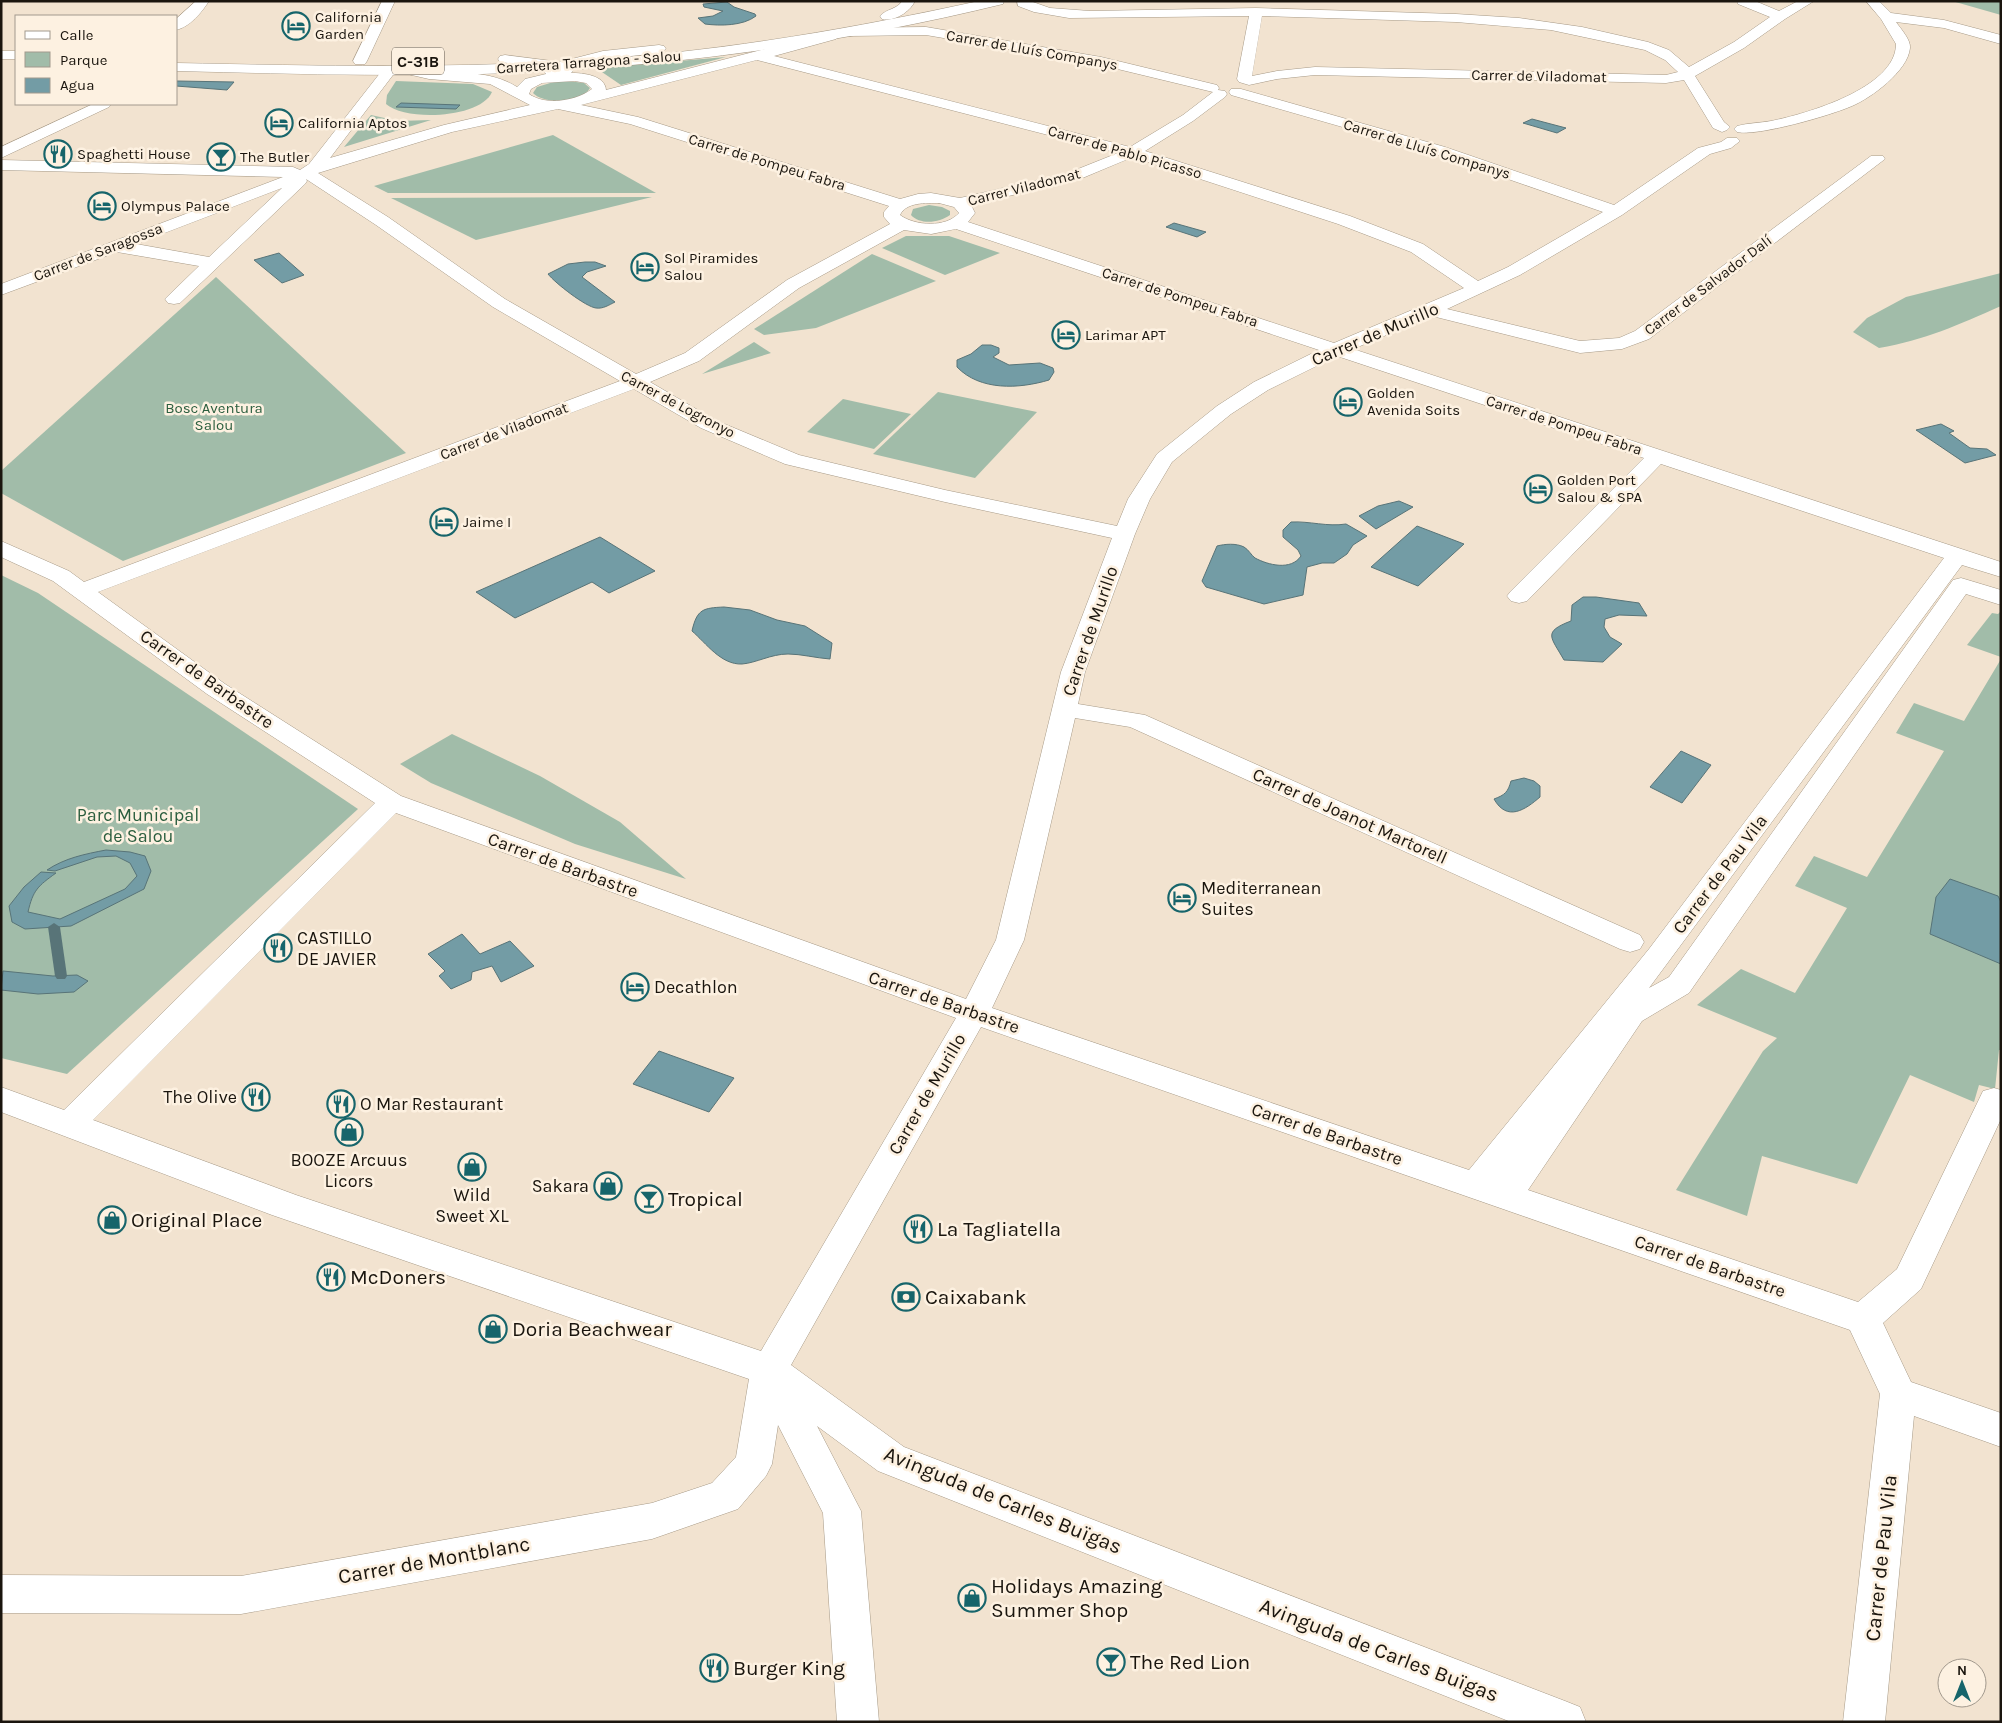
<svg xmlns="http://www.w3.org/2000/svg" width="2002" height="1723" viewBox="0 0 2002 1723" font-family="Karla,sans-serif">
  <rect width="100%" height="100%" fill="#f2e3d0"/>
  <!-- green -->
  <g fill="#a1bca9">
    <polygon points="1952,1 2001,1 2001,15"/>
    <polygon points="726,57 621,85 596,68"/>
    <path d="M560 80 584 83 590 88C582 103 544 105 533 93L537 87Z"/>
    <path d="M396 81 473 84 492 92C481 118 406 122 386 104L387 95Z"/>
    <polygon points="371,115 398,121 431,120 344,147"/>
    <polygon points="553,135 656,193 388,193 374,186"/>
    <polygon points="652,197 476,240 391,198"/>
    <path d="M929 205 942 207 950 211V215C939 223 920 225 911 215L913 209Z"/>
    <polygon points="906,236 949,236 1000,253 945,275 882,248"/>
    <polygon points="872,254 936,281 816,328 764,335 754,329"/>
    <path d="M2001 273V306C1958 325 1925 340 1879 348L1853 332 1867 318 1906 297Z"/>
    <polygon points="216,277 406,453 123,561 1,493 1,471"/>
    <polygon points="754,342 771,353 702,374"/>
    <polygon points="938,392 1037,412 975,478 873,454"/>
    <polygon points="843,399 911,414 874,449 807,432"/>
    <polygon points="1,575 38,593 358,809 67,1074 1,1058"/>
    <polygon points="2001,611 2001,657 1967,645 1992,613 1998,614"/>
    <polygon points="2001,659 2001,1050 1999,1050 1995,1089 1979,1085 1974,1102 1910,1075 1857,1184 1762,1156 1747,1216 1676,1190 1763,1051 1777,1038 1697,1005 1741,969 1795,993 1847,908 1795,886 1814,856 1867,877 1944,751 1896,733 1914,703 1964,721"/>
    <polygon points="452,734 540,776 620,822 686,879 575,844 431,783 400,764"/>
  </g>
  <!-- water -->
  <g fill="#739ca5" stroke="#587478">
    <path d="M727 2 734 7 755 14 756 16C743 26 720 26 705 24L698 18 713 16 723 11 704 7 703 4Z"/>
    <polygon points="177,81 234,82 227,90 176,86"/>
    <polygon points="401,103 460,105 456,109 396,107"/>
    <polygon points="1532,119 1566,128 1557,133 1523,123"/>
    <polygon points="1174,223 1206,232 1197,237 1166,227"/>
    <polygon points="279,253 304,275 282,283 254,260"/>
    <path d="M585 262H595L606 266 587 272 582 277 615 302C609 305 603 309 596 308 586 307 555 283 548 274L568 264Z"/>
    <path d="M982 345H991L999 348V353L993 357 1009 365 1040 363 1053 368 1054 372 1049 380C1019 389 980 391 957 367V360L971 354Z"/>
    <polygon points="1941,424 1954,431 1949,433 1970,448 1987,449 1996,455 1965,463 1916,430"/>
    <polygon points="1399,501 1413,507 1376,529 1359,516 1378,506"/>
    <path d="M1291 522C1310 521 1327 527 1346 524L1367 536 1353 545 1347 554 1334 563H1322L1307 567 1303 595 1264 604 1206 587 1202 581 1217 546C1225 544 1236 543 1244 547 1249 550 1251 555 1255 558 1268 565 1291 571 1301 556L1298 550 1283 537V530Z"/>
    <polygon points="1417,526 1464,544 1418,586 1371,567"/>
    <polygon points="600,537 655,571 609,593 592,582 515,618 476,592"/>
    <path d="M1583 597H1596L1639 603 1647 616 1619 615 1605 619 1604 627 1610 637 1622 644 1603 662 1564 660C1551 637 1542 632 1571 621L1572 605Z"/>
    <path d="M724 607 750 610 777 620 805 626 832 643 830 659C816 658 801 654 788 654 771 654 756 663 742 664 721 665 706 643 692 631 697 609 703 608 724 607Z"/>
    <polygon points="1681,751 1711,765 1682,803 1650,787"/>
    <path d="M1524 778 1534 781 1540 786V797C1525 810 1507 822 1494 799 1505 795 1508 792 1511 781Z"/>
    <path d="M106 850 130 852 145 856 151 871 144 889 71 926 25 929 12 922 9 906 24 887 41 872 56 873C38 886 33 890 28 912L60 919 125 889 137 876 130 863 116 856 97 857 55 871 47 870C65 858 85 854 106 850Z"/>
    <polygon points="1950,879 1998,896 2001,902 2001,964 1930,934 1936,897"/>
    <polygon points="462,934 480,954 510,941 534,966 501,982 492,966 472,972 471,980 451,989 439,976 445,971 428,954"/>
    <polygon points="3,971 53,976 77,975 88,981 74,992 38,994 1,990"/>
    <polygon points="659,1051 734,1078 709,1112 633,1084"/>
  </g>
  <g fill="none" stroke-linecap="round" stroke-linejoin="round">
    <!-- stream -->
    <polygon fill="#587478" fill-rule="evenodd" points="54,923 60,927 67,976 65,979 57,979 55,976 48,927"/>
    <!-- minor casing -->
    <g stroke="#a79a87" stroke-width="1">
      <g id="minor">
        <path d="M196 1H209C202 12 190 27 176 30V19Z"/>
        <polygon points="382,1 395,1 367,61 365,64 355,64 353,61"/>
        <path d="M902 1H915C910 12 894 22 882 19L880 16C886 9 898 9 902 1Z"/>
        <path d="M1017 1H1030L1050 8 1090 11 1256 8 1456 14 1519 18 1582 27 1648 42 1669 50 1689 67 1734 42 1770 17 1738 4 1737 1H1755L1779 11 1798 1H1814L1785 19 1744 48 1695 76 1724 122 1730 127 1727 130 1722 132 1713 128 1684 80 1666 83 1315 75 1277 79 1249 85 1239 82 1237 79 1249 16 1069 18 1034 12 1018 6ZM1262 16 1456 22 1551 30 1645 50 1665 60 1678 72 1666 75 1315 67 1277 71 1252 76Z"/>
        <path d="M1866 1H1879L1891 13 1944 20 2001 35V44L1944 28 1896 22C1901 29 1911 40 1910 48 1908 71 1871 98 1852 106 1832 115 1756 137 1737 132L1734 129 1737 126C1748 123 1760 123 1771 121 1806 114 1896 88 1896 44L1881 19Z"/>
        <path d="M926 27 1101 57 1217 85 1219 88 1218 90 1225 91 1227 94 1225 97 1193 121 1145 151 1350 216 1423 244 1478 281 1508 267 1603 212 1433 153 1231 95 1229 92 1231 89H1241L1445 147 1614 205 1698 148 1721 142 1727 138H1737L1740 141 1731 148 1710 154 1622 215 1520 275 1447 309 1580 341 1619 338 1635 331 1871 156H1883L1885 159 1649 339 1622 349 1580 353 1432 316 1353 349 2001 562V577L1962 565 1649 988 1669 977 1953 580 1961 578 2001 590V605L1966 594 1689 993 1642 1021 1528 1190 1858 1302 1897 1269 1983 1091 1994 1088 2001 1090V1119L1921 1289 1883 1323 1911 1382 2001 1413V1447L1914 1416 1885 1722H1843L1880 1394 1850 1330 981 1027 791 1365 904 1447 1565 1701 1580 1707 1586 1722H1511L878 1471 817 1426 861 1511 879 1722H837L823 1513 778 1425 772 1464 766 1476 738 1509 652 1539 241 1614 1 1613V1575L241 1576 652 1503 712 1483 736 1457 749 1379 272 1215 1 1112V1087L64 1110 375 803 207 694 53 581 1 557V541L69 571 84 582 620 381 493 307 376 225 306 179 307 181 305 184 180 303 174 304 168 303 165 299 199 266 117 252 1 295V284L283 177 1 170V160L293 167 300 170 309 164 384 68H394L396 71 330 158 444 125 530 105 490 84 429 79 403 73 401 70 403 67C412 65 421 69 430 70 460 74 490 70 517 87L525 79 546 74 544 71 546 68 500 62 498 59 500 56 505 55 560 62 603 51 659 45 664 46 666 49 659 53 603 59 573 67 575 69 571 73C583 73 605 75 606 90L831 32 836 33 838 36 836 39 774 56 1130 147 1183 115 1213 92 1101 65 926 35 849 36 842 32 849 28ZM757 60 1118 153 1068 173 960 198 931 193 918 194 900 199 638 117 581 105ZM575 81 586 83 592 89C576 101 546 106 529 94L531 89 542 83ZM558 109 630 124 889 206 884 212V217L890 224 787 280 685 353 636 374 505 299 388 217 318 173 452 132ZM1133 157 1338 224 1411 252 1464 288 1334 343 968 222 975 213 971 205 1080 179ZM282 188 209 257 136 244ZM939 203 954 207 959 213C946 228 915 226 900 215 906 202 926 203 939 203ZM956 229 1319 350 1254 382 1217 406 1157 454 1128 499 1117 526 945 490 799 455 715 420 650 382 699 361 799 288 904 230 931 234ZM1337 356 1644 458 1511 591 1507 596 1511 601 1519 603 1527 601 1661 464 1944 558 1649 949 1469 1170 992 1008 1024 940 1075 718 1130 727 1620 949 1630 952 1640 949 1644 942 1640 935 1145 715 1078 704 1085 672 1135 534 1150 499 1172 462 1231 414 1268 390ZM634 389 701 428 785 464 945 502 1112 538 1061 672 996 940 966 999 401 796 225 684 98 592ZM396 813 956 1018 761 1351 296 1195 93 1120Z"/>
        <polygon points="93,104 111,104 109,107 1,158 1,147"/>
      </g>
    </g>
    <!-- major casing -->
    <g stroke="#a79a87" stroke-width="1">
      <g id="major">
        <path d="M979 1H1004L1003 4C856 40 703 62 552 71 427 78 302 74 176 71V63C318 66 460 69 602 59 729 50 855 28 979 1Z"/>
        <rect x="1" y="51" width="15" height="8"/>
      </g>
    </g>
    <!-- minor -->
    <use href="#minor" fill="#fff" fill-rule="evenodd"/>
    <!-- major -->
    <use href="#major" fill="#fff" fill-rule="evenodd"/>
  </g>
  <!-- icons -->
  <defs>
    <g id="hotel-ring" transform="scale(1.4375)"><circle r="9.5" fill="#fdf1e1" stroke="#17656b" stroke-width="1.5"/><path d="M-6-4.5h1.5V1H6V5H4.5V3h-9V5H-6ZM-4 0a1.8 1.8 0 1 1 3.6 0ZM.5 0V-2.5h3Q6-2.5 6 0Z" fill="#17656b"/></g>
    <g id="restaurant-ring" transform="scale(1.4375)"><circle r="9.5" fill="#fdf1e1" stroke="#17656b" stroke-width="1.5"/><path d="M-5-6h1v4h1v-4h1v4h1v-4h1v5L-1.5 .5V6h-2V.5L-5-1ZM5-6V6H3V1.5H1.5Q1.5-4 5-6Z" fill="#17656b"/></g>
    <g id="bar-ring" transform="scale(1.4375)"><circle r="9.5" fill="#fdf1e1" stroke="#17656b" stroke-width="1.5"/><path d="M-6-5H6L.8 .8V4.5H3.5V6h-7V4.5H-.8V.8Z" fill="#17656b"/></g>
    <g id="shop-ring" transform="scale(1.4375)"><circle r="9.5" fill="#fdf1e1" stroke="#17656b" stroke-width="1.5"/><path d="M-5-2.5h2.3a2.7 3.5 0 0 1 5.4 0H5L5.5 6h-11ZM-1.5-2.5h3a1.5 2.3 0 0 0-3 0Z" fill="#17656b"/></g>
    <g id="bank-ring" transform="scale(1.4375)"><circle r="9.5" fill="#fdf1e1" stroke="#17656b" stroke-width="1.5"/><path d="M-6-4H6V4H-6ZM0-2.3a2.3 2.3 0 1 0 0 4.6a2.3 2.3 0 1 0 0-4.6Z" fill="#17656b"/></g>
  </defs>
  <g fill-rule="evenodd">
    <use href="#hotel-ring" x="296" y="26"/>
    <use href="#hotel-ring" x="279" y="123"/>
    <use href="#restaurant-ring" x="58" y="154"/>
    <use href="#bar-ring" x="221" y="157"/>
    <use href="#hotel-ring" x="102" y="206"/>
    <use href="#hotel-ring" x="645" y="267"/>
    <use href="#hotel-ring" x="1066" y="335"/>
    <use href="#hotel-ring" x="1348" y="402"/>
    <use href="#hotel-ring" x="1538" y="489"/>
    <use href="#hotel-ring" x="444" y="522"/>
    <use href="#hotel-ring" x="1182" y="898"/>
    <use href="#restaurant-ring" x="278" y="948"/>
    <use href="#hotel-ring" x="635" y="987"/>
    <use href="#restaurant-ring" x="256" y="1097"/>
    <use href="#restaurant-ring" x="341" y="1104"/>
    <use href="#shop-ring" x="349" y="1132"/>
    <use href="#shop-ring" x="472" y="1167"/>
    <use href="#shop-ring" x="608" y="1186"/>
    <use href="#bar-ring" x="649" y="1199"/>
    <use href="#shop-ring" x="112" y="1220"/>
    <use href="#restaurant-ring" x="918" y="1229"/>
    <use href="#restaurant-ring" x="331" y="1277"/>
    <use href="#bank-ring" x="906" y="1297"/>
    <use href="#shop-ring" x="493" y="1329"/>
    <use href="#shop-ring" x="972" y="1598"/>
    <use href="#bar-ring" x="1111" y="1662"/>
    <use href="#restaurant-ring" x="714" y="1668"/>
  </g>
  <g text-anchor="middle" stroke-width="5" stroke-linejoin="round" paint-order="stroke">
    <!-- far-poi labels -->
    <g font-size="15" fill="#1a150e" stroke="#fdf1e1" text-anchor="start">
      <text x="315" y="22">California<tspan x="315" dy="17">Garden</tspan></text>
      <text x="298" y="128">California Aptos</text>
      <text x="77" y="159">Spaghetti House</text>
      <text x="240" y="162">The Butler</text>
      <text x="121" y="211">Olympus Palace</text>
      <text x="664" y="263">Sol Piramides<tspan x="664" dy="17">Salou</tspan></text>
      <text x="1085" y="340">Larimar APT</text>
      <text x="1367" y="398">Golden<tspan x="1367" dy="17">Avenida Soits</tspan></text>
      <text x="1557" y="485">Golden Port<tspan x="1557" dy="17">Salou &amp; SPA</tspan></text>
      <text x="463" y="527">Jaime I</text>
    </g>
    <!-- far-street labels -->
    <g font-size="15" fill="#1a150e" stroke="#fdf1e1">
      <text transform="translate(1032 50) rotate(10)" y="5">Carrer de Lluís Companys</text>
      <text transform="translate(589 62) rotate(-4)" y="5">Carretera Tarragona - Salou</text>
      <text transform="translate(1539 76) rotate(1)" y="5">Carrer de Viladomat</text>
      <text transform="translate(1427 149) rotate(17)" y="5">Carrer de Lluís Companys</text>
      <text transform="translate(1125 152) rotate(16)" y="5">Carrer de Pablo Picasso</text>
      <text transform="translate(767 162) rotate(17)" y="5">Carrer de Pompeu Fabra</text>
      <text transform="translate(1024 187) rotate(-14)" y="5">Carrer Viladomat</text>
      <text transform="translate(98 252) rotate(-21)" y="5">Carrer de Saragossa</text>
      <text transform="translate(1708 285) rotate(-37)" y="5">Carrer de Salvador Dalí</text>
      <text transform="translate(1180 297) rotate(18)" y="5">Carrer de Pompeu Fabra</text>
      <text transform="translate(678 404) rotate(28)" y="5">Carrer de Logronyo</text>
      <text transform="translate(1564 425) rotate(18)" y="5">Carrer de Pompeu Fabra</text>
      <text transform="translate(504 431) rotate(-21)" y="5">Carrer de Viladomat</text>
    </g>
    <!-- far-park labels -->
    <g font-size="15" fill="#2b5e3e" stroke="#fdf1e1">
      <text x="214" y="413">Bosc Aventura<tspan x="214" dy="17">Salou</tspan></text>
    </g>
    <!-- shield labels -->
    <rect fill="#fdf1e1" stroke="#5e574d" stroke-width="1" x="392" y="47.5" width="52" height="27" rx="4"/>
    <g font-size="16" font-weight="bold" fill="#1a150e">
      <text x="418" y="67">C-31B</text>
    </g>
    <!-- street labels -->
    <g font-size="18" fill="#1a150e" stroke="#fdf1e1">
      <text transform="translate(1375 334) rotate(-23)" y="6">Carrer de Murillo</text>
      <text transform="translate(1090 631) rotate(-71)" y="6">Carrer de Murillo</text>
      <text transform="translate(207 679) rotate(35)" y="6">Carrer de Barbastre</text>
      <text transform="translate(1350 816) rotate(24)" y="6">Carrer de Joanot Martorell</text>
      <text transform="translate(563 865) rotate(20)" y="6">Carrer de Barbastre</text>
      <text transform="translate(1720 874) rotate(-53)" y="6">Carrer de Pau Vila</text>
      <text transform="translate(944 1002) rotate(19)" y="6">Carrer de Barbastre</text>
      <text transform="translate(927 1094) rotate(-60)" y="6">Carrer de Murillo</text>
      <text transform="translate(1327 1134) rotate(19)" y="6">Carrer de Barbastre</text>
      <text transform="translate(1710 1266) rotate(19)" y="6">Carrer de Barbastre</text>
    </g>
    <!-- park labels -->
    <g font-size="18" fill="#2b5e3e" stroke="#fdf1e1">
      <text x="138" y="821">Parc Municipal<tspan x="138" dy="21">de Salou</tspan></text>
    </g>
    <!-- poi labels -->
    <g font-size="18" fill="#1a150e" stroke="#fdf1e1" text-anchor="start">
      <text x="1201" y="894">Mediterranean<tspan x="1201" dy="21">Suites</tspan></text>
      <text x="297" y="944">CASTILLO<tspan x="297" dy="21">DE JAVIER</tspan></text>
      <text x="654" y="993">Decathlon</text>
      <text x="237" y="1103" text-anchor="end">The Olive</text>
      <text x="360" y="1110">O Mar Restaurant</text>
      <text x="349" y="1166" text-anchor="middle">BOOZE Arcuus<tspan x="349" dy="21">Licors</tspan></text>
      <text x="589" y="1192" text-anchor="end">Sakara</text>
      <text x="472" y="1201" text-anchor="middle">Wild<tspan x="472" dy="21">Sweet XL</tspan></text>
    </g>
    <!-- near-poi labels -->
    <g font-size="21" fill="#1a150e" stroke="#fdf1e1" text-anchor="start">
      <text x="668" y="1206">Tropical</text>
      <text x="131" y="1227">Original Place</text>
      <text x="937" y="1236">La Tagliatella</text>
      <text x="350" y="1284">McDoners</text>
      <text x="925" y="1304">Caixabank</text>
      <text x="512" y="1336">Doria Beachwear</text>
      <text x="991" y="1593">Holidays Amazing<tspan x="991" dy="24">Summer Shop</tspan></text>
      <text x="1130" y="1669">The Red Lion</text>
      <text x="733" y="1675">Burger King</text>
    </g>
    <!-- near-street labels -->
    <g font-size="21" fill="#1a150e" stroke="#fdf1e1">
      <text transform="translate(1003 1500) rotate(22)" y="7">Avinguda de Carles Buïgas</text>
      <text transform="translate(1881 1558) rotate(-84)" y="7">Carrer de Pau Vila</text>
      <text transform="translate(434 1560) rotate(-10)" y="7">Carrer de Montblanc</text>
      <text transform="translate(1379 1650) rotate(21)" y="7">Avinguda de Carles Buïgas</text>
    </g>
  </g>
  <!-- border -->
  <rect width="2002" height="1723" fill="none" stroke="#1a150e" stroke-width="5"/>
  <!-- legend -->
  <rect x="15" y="15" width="162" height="90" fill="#fdf1e1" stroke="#a2998d"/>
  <rect x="25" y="31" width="25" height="8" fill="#ffffff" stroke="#a2998d"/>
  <text x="60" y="40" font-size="15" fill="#1a150e">Calle</text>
  <rect x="25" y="52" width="25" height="15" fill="#a1bca9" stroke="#a2998d"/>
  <text x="60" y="65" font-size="15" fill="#1a150e">Parque</text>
  <rect x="25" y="78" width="25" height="15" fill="#739ca5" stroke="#a2998d"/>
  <text x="60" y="90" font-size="15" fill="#1a150e">Agua</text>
  <!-- north arrow -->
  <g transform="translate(1962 1683)"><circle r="24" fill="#fdf1e1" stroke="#a2998d"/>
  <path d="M0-4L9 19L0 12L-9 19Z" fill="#17656b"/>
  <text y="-8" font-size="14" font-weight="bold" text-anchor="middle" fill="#1a150e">N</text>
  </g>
</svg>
